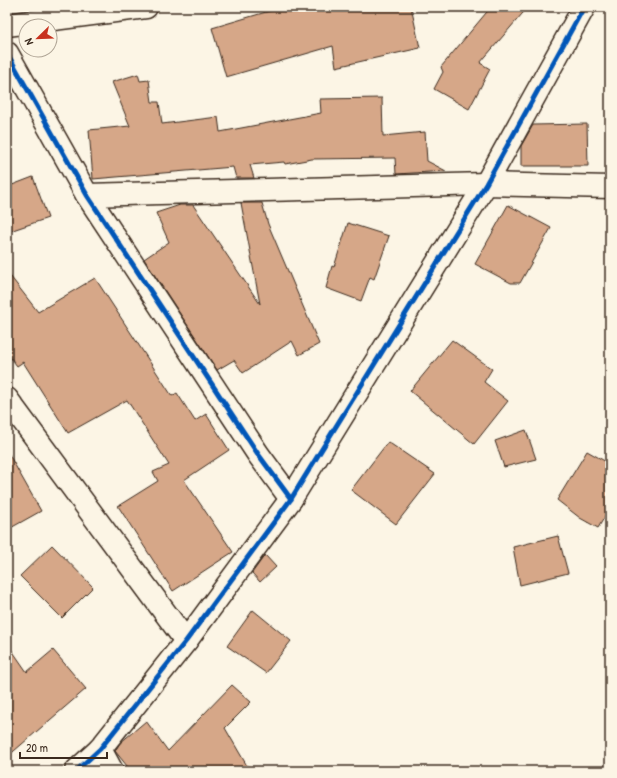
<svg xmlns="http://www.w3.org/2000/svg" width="617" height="778" viewBox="0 0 617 778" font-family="'Patrick Hand',sans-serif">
  <rect width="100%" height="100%" fill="#fcf5e5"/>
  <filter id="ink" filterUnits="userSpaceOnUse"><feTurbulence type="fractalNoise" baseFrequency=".025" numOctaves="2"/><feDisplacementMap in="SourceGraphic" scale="8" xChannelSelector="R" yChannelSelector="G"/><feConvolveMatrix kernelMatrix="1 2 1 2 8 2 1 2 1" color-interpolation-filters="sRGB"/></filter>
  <g filter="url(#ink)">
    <!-- building -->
    <g fill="#d6a788" stroke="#3b2a1e">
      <polygon points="283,7 411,7 420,48 336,67 333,46 226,77 212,28"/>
      <polygon points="491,7 528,7 480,63 490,69 469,109 434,89 443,72 441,67"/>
      <polygon points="138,74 140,81 149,80 152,102 159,102 162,124 218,117 220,132 321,113 320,99 382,98 383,136 425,132 427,161 446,171 396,174 395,158 312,159 285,164 284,162 250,165 254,178 236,178 233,167 93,179 89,130 130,126 112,82"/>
      <polygon points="587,124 588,166 521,166 521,146 533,125"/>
      <polygon points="33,177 48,218 7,232 7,187"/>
      <polygon points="241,203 262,203 268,224 319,344 299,355 292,341 243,373 234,360 217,370 144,259 169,242 156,213 180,205 193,205 260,304"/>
      <polygon points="508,205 551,228 520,283 511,283 475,264"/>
      <polygon points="348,223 389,236 374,279 370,277 361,301 326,288 332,266 334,267"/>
      <polygon points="7,272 38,312 95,278 172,396 177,393 195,421 206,414 229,450 184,480 233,552 173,591 118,506 158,481 153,472 169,465 127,400 68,433 23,362 17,366 7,353"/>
      <polygon points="452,340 492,369 484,382 508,401 474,444 410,391"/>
      <polygon points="526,430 536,459 504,467 495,441"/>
      <polygon points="388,442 435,474 396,524 351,490"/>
      <polygon points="7,451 41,511 7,530"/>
      <polygon points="587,451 610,464 610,508 598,528 580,518 557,500"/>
      <polygon points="558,536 568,573 520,585 513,547"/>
      <polygon points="52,545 93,587 62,618 20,576"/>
      <polygon points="265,555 276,567 260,582 252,573"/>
      <polygon points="253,610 291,641 266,673 227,646"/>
      <polygon points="7,643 27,672 53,650 86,689 7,757"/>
      <polygon points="232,685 251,702 225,728 250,771 131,771 115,751 120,743 146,721 168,751"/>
    </g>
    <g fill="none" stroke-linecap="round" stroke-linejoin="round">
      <!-- street casing -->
      <g stroke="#3b2a1e" stroke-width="25">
        <g id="street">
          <polyline points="7,25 146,7"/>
          <polyline points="87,195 486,184 610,187"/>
          <polyline points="7,399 186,641"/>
          <polyline points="291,499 486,184 584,7"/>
        </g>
      </g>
      <!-- secondary casing -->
      <g stroke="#3b2a1e" stroke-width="25">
        <g id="secondary">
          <polyline points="7,53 87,195 258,454 291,499 186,641 100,749 76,771"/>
          <polyline points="100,749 112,771"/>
        </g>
      </g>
      <!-- street -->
      <use href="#street" stroke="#fcf5e5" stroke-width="22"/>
      <!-- secondary -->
      <use href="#secondary" stroke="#fcf5e5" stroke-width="22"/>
      <!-- cycleway casing -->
      <g stroke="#fcf5e5" stroke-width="8">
        <g id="cycleway">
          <polyline points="7,53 87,195 258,454 291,499"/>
          <polyline points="76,771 100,749 186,641 291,499 486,184 584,7"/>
        </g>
      </g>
      <!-- cycleway -->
      <use href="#cycleway" stroke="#0057b8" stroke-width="5"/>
    </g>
  </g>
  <!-- margin -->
  <rect width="617" height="778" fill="none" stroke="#fcf5e5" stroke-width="24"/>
  <rect x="12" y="12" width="593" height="754" fill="none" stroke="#3b2a1e" stroke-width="1.5" filter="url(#ink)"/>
  <!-- north arrow -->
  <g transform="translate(38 38) rotate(247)"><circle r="19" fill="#fcf5e5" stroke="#afa495"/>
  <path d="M0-3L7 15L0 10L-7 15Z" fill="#c8321e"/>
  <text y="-6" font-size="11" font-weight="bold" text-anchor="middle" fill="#3b2a1e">N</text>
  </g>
  <!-- scale -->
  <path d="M20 752v6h87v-6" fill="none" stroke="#3b2a1e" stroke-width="2"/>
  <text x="26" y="752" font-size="12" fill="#3b2a1e" stroke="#fcf5e5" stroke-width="3" paint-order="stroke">20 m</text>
</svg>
